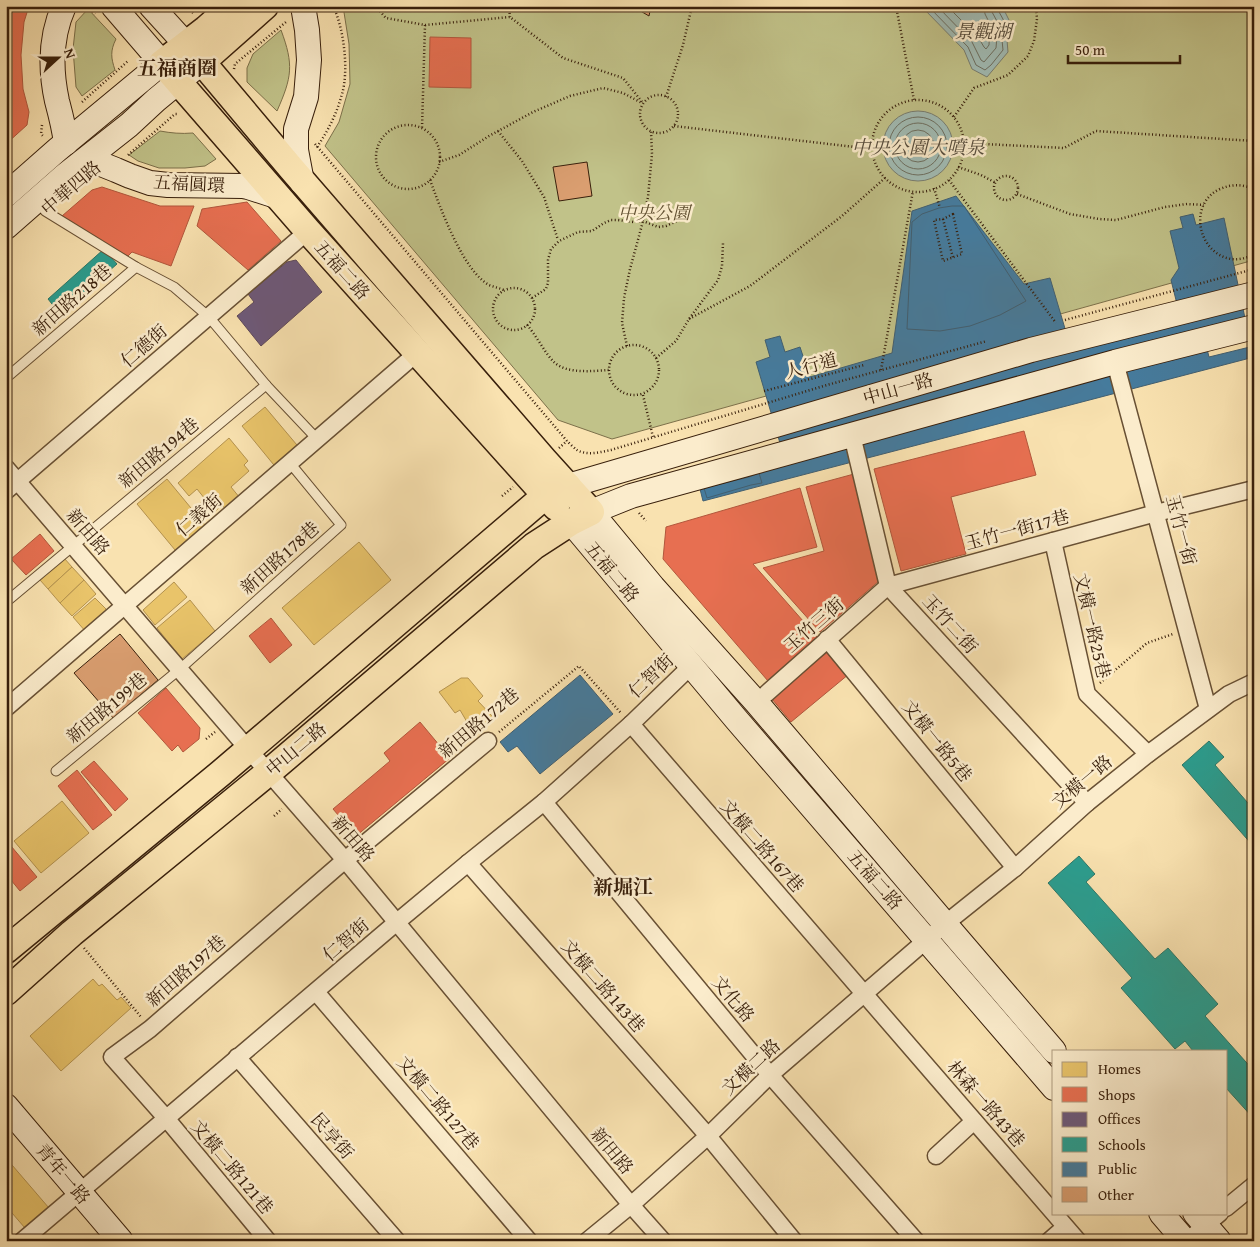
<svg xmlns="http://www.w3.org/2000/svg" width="1260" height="1247" viewBox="0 0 1260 1247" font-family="'Gentium Book Plus','Noto Serif TC',serif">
  <rect width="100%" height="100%" fill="#f9e2b0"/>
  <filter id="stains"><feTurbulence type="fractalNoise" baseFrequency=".004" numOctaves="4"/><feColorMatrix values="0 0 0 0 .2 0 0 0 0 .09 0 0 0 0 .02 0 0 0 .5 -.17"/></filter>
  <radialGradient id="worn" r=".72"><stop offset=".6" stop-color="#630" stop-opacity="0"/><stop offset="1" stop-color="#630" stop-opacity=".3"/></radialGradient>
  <!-- green -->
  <g fill="#c1c289" stroke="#7c704a">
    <polygon points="343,6 1254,6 1254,260 612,439 558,420 325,146 339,122 350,84 349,44"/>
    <path d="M88 9 116 39C110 51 111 58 115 70L82 96 76 87 73 49 76 22Z"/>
    <path d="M281 30C294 65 292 77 277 111L247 82V68L253 54Z"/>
    <path d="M160 131C171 133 181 134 193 133L216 159 205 166 185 168H159L138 161 129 155Z"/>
  </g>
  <!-- water -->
  <g fill="#a1bcb5" stroke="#777d71">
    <polygon points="923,6 1002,6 1009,20 1007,40 1008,52 987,77 972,69 964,50 924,9"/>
    <circle cx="918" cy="146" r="35"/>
  </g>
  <!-- homes -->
  <g fill="#e9c46a" stroke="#b4924e">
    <polygon points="265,407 302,451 278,470 242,426"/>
    <polygon points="229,438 248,461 244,465 249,471 231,487 240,498 226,510 222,505 208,518 197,506 205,499 197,489 189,496 178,483"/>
    <polygon points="167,479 210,531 180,556 137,504"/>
    <polygon points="359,542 391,580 314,645 282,608"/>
    <polygon points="64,558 72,567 48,589 40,580"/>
    <polygon points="72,567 84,580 60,603 48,589"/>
    <polygon points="84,580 96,594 72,616 60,603"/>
    <polygon points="174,582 187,597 155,625 143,610"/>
    <polygon points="95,598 106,609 104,615 86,632 73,617"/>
    <polygon points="190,600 215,631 182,659 157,628"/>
    <polygon points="461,678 468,678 483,696 478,701 493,717 474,734 460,710 455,713 439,692"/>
    <polygon points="62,801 89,833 41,873 14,841"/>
    <polygon points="93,979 99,986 102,984 117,1000 121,997 131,1008 61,1071 30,1036"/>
    <polygon points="6,1158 55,1215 31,1235 6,1206"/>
  </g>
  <!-- shops -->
  <g fill="#e76f51" stroke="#b2573c">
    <polygon points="6,6 29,6 24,22 21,55 23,89 29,112 27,125 6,144"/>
    <polygon points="430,37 471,38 471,88 429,87"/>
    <polygon points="102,187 160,206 194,206 171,266 132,252 128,256 81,232 62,216 92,190"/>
    <polygon points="247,202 281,241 248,270 197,226 202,209"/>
    <polygon points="1024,431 1036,475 951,497 966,554 901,571 874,469"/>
    <polygon points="854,474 880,580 820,632 763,568 824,551 806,487"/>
    <polygon points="800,488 817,547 753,564 818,638 768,681 663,559 666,527"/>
    <polygon points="40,534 54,551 26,575 11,559"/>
    <polygon points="271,618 292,645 270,663 249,636"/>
    <polygon points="830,650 849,674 791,722 772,699"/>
    <polygon points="166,688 200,728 199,739 183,752 178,745 172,751 138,713"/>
    <polygon points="420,722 450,758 356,836 333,809 390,761 384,753"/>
    <polygon points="94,761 128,799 115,811 81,772"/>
    <polygon points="77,770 112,815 93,830 58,786"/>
    <polygon points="6,840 37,877 20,891 6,874"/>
  </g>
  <!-- offices -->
  <polygon fill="#6d597a" stroke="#5d4859" points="296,260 322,292 261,346 237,316 254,302 248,294 287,262"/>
  <!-- schools -->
  <g fill="#2a9d8f" stroke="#2e7767">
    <polygon points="104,249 117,264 60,314 48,299"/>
    <polygon points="1209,741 1224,757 1215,765 1254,810 1254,847 1182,765"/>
    <polygon points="1079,856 1095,874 1086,882 1155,959 1168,948 1218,1004 1205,1016 1254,1071 1254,1119 1226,1088 1226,1051 1193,1051 1185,1041 1175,1049 1121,988 1132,978 1048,883"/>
  </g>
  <!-- public -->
  <g fill="#457b9d" stroke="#415f71">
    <polygon points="956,196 1024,284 1050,278 1066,332 1177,304 1171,280 1179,268 1170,231 1183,228 1180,217 1193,214 1196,225 1224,218 1246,323 1203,333 1209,357 1254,346 1254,357 703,501 699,485 785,460 756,362 770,357 765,340 780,336 785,352 800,347 810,377 892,353 912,211"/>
    <polygon points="952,206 964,206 1026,301 1000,315 970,326 940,331 907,329 912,222 922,214 939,208"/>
    <polygon points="759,473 762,483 751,485 707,498 704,488 749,477"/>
    <polygon points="580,675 613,714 540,774 517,746 508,752 500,742"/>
  </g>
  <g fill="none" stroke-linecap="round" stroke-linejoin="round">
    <!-- shore -->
    <g stroke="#6c6e60" stroke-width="1">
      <polyline points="928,6 968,47 976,65 985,70 991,65 1003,50 1002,40 1004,21 998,10 998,6"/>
      <polyline points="937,6 972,42 981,60 984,62 996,48 998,23 992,12 992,6"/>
      <polyline points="947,6 978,37 984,47 986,49 989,45 990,24 985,14 984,6"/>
      <circle cx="918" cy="146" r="29"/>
      <circle cx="918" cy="146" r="23"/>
      <circle cx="918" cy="146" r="16"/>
    </g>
  </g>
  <!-- building -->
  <g fill="#da9e70" stroke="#381f0b">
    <polygon points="632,6 651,6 649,16"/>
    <polygon points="587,162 592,196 559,201 553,167"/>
    <polygon points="120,634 158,680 113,718 74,673"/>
  </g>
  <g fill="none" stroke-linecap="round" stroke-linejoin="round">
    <!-- lane casing -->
    <g stroke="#685034" stroke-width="11">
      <g id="lane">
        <polyline points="45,211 136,267 174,287 209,317 266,385 317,439"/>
        <polyline points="6,378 136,267"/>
        <polyline points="6,602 266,385"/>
        <polyline points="56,771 180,669 341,525 290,463"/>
      </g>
    </g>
    <!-- street casing -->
    <g stroke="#685034" stroke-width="19">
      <g id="street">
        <polyline points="1115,362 1208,709"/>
        <polyline points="852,435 888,586 1087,803"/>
        <polyline points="6,468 248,749 345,860 631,1205 663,1241"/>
        <polyline points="6,491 308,231"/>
        <polyline points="1053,541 1087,694 1148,754"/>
        <polyline points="827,639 1015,868"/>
        <polyline points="766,694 888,586 1156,513 1254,489"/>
        <polyline points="6,708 417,353"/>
        <polyline points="631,724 1078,1241"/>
        <polyline points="544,802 770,1075 916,1241"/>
        <polyline points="468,863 708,1136 794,1241"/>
        <polyline points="316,992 529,1241"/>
        <polyline points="237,1057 397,1241"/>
        <polyline points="936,1156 974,1121"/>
        <polyline points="1226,1208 1254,1185"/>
        <polyline points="22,1241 397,922 468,863 544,802 631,724 691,666"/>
        <polyline points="268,1241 166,1118 112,1057 150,1029 345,860 488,741"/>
        <polyline points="587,1241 631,1205 708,1136 770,1075 945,924 1015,868 1087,803 1148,754 1229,694 1254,682"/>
        <polyline points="1049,1241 1065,1227"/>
        <polyline points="1187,1241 1220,1213"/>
      </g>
    </g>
    <!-- secondary casing -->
    <g stroke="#381f0b" stroke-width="26">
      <g id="secondary">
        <path d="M64 6C50 37 50 69 57 101 61 116 64 127 66 143"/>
        <polyline points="101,164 116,170 130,176 150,183 168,185 243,186 248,187 279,197"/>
        <polyline points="302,182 296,150 296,129 306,97 309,60 307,30 303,6"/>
        <polyline points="6,195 57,150 162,63 113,6"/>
        <polyline points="6,227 63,177 129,125 156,100 202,62 151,6"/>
        <polyline points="568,486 1031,350 1254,294"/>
        <polyline points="571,522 736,719 1054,1088"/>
        <polyline points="1054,1051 945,924 756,702 653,587 591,512 631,496 1115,362 1254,327"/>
        <polyline points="6,1106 121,1241"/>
        <polyline points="1161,1213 1185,1241"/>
        <polyline points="1195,1213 1219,1241"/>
      </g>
    </g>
    <!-- primary casing -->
    <g stroke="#381f0b" stroke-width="29">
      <g id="primary">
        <polyline points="232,6 206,29 162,63 308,231 556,507"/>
        <polyline points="6,950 221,773 545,496 568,486"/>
        <polyline points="6,992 72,933 269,772 534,546 571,522 591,512 544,460 291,168 202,62 265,6"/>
      </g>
    </g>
    <!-- path -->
    <g stroke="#381f0b" stroke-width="2.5" stroke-dasharray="1 2.5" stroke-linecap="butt">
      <polyline points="88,6 95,14"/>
      <polyline points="375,6 386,18 425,25 422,128"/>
      <polyline points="509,6 510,17"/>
      <polyline points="896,6 914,100"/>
      <polyline points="180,8 189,9 193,13"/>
      <polyline points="425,25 510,17 563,58 623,78 643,103"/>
      <polyline points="234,69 235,64 286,22"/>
      <circle cx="659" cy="114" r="19"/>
      <polyline points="666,97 683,45 692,6"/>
      <circle cx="918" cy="146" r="46"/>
      <polyline points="82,102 128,61"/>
      <polyline points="954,117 974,88 1008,75 1028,56 1034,41 1037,19 1036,6"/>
      <polyline points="42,125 41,134 44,137"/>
      <circle cx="408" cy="157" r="32"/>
      <polyline points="674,126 872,149"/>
      <polyline points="498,131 522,161 544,197 558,240"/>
      <polyline points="964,143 1064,148 1096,131 1254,141"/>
      <path d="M315 144 567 441C570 444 574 448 577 450 588 456 600 452 611 450L827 385 987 341"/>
      <path d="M317 147C328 131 337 113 342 94 349 71 344 28 333 6"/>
      <polyline points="128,155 175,114 179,114"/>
      <polyline points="439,162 459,155 489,136 533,112 570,96 603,88 623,93 642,103"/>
      <polyline points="958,167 981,175 996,183"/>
      <circle cx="1006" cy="188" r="12"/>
      <path d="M430 180C440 207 463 271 489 285 494 287 499 288 504 290"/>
      <polyline points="949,180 1056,323"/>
      <polyline points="934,188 940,208"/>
      <path d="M1254 189C1242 184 1231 184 1220 189 1188 203 1197 253 1231 259 1239 260 1246 258 1254 255"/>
      <polyline points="1017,194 1070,214 1099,219 1116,220 1165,207 1187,204 1204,205"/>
      <polygon points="953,214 962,254 943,261 934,220 943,219"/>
      <polyline points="943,219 953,258"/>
      <circle cx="514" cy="309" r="21"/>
      <polyline points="532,298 546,289 548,283 548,260 551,249 559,241 578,232 592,231 604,223 611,220 618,220 634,222 643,221 658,227 666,226 688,216"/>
      <polyline points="689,319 750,286 842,216 885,178"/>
      <polyline points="1065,320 1254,269"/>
      <path d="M527 325C537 336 545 354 555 363 568 374 593 371 609 370"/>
      <circle cx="634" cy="370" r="25"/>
      <polyline points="627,346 622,323 624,298 630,269 642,225 648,197 652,154 651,131"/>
      <polyline points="656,358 676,341 689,319 718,280 722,266 723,243"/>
      <polyline points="881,370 913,191"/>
      <polyline points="764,391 864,365"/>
      <polyline points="643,395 653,437"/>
      <polyline points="559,448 567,441"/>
      <polyline points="502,496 513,487"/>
      <polyline points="639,513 646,521"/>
      <polyline points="1100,683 1147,643 1173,634"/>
      <polyline points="499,732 579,666 621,713"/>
      <polyline points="206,739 215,732"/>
      <polyline points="274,816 282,809"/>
      <polyline points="84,948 141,1017"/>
    </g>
    <!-- lane -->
    <use href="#lane" stroke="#fbeccc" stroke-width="9"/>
    <!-- street -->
    <use href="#street" stroke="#fbeccc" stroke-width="16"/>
    <!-- secondary -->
    <use href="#secondary" stroke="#fbeccc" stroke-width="24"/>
    <!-- primary -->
    <use href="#primary" stroke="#f9e2b0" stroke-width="26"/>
  </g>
  <g text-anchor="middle" stroke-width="5" stroke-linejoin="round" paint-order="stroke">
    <!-- street labels -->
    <g font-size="18" fill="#381f0b" stroke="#fbeccc">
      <text transform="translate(189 184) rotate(3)" y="6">五福圓環</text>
      <text transform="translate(71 188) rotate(-41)" y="6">中華四路</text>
      <text transform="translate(342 270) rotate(48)" y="6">五福二路</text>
      <text transform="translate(72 300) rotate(-41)" y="6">新田路218巷</text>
      <text transform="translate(144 346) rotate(-41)" y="6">仁德街</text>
      <text transform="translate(811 366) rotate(-15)" y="6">人行道</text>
      <text transform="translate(898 389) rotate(-16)" y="6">中山一路</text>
      <text transform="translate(159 453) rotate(-40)" y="6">新田路194巷</text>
      <text transform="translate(199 515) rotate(-41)" y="6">仁義街</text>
      <text transform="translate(1017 530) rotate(-15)" y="6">玉竹一街17巷</text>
      <text transform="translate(1181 530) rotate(75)" y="6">玉竹一街</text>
      <text transform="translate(88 532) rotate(49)" y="6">新田路</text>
      <text transform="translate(280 558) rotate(-42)" y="6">新田路178巷</text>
      <text transform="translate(612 572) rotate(50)" y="6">五福二路</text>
      <text transform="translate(950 624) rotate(48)" y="6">玉竹二街</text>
      <text transform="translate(814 625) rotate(-41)" y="6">玉竹三街</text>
      <text transform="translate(1092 626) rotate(77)" y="6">文橫一路25巷</text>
      <text transform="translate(651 676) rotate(-44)" y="6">仁智街</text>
      <text transform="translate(107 708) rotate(-40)" y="6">新田路199巷</text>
      <text transform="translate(479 723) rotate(-40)" y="6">新田路172巷</text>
      <text transform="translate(937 741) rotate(51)" y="6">文橫一路5巷</text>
      <text transform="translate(296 749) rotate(-40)" y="6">中山二路</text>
      <text transform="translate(1082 782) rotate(-40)" y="6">文橫一路</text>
      <text transform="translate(353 839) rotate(49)" y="6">新田路</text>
      <text transform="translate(762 846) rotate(49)" y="6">文橫二路167巷</text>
      <text transform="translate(875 880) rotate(49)" y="6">五福二路</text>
      <text transform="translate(346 940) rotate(-41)" y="6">仁智街</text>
      <text transform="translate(186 971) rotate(-41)" y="6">新田路197巷</text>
      <text transform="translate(603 986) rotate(49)" y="6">文橫二路143巷</text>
      <text transform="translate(733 999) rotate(50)" y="6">文化路</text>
      <text transform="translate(751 1067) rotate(-43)" y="6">文橫二路</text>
      <text transform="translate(438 1103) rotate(50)" y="6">文橫二路127巷</text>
      <text transform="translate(986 1104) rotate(49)" y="6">林森一路43巷</text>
      <text transform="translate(332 1136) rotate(49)" y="6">民享街</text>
      <text transform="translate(612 1151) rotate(50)" y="6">新田路</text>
      <text transform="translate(232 1167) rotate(50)" y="6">文橫二路121巷</text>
      <text transform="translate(63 1174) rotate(50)" y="6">青年一路</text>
    </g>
    <!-- park labels -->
    <g font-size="18" font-style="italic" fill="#615031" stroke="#fbeccc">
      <text x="654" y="219">中央公園</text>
    </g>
    <!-- water labels -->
    <g font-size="19" font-style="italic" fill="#584e3e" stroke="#fbeccc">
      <text x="983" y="38">景觀湖</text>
      <text x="918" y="154">中央公園大噴泉</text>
    </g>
    <!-- quarter labels -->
    <g font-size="20" font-weight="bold" fill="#381f0b" stroke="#fbeccc">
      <text x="177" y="75">五福商圈</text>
      <text x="623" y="894">新堀江</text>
    </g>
  </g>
  <!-- margin -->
  <rect width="1260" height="1247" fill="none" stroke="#f9e2b0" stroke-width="25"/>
  <rect x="8" y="8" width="1245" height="1232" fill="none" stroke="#381f0b" stroke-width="2.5"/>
  <rect x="12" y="12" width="1235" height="1222" fill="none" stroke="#381f0b"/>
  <!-- legend -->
  <rect x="1052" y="1050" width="175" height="165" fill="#fbeccc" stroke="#ad9a7f"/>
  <rect x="1062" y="1062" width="25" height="15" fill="#e9c46a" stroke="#ad9a7f"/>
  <text x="1098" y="1074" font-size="15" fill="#381f0b">Homes</text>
  <rect x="1062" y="1087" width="25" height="15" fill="#e76f51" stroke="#ad9a7f"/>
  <text x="1098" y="1100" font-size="15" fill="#381f0b">Shops</text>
  <rect x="1062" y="1112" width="25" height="15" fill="#6d597a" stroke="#ad9a7f"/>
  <text x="1098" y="1124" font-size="15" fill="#381f0b">Offices</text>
  <rect x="1062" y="1137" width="25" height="15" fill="#2a9d8f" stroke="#ad9a7f"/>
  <text x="1098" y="1150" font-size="15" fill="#381f0b">Schools</text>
  <rect x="1062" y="1162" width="25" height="15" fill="#457b9d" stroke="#ad9a7f"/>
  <text x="1098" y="1174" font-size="15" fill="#381f0b">Public</text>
  <rect x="1062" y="1187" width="25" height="15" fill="#da9e70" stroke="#ad9a7f"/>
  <text x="1098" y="1200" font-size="15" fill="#381f0b">Other</text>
  <!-- north arrow -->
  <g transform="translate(58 58) rotate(69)" stroke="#fbeccc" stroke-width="4" paint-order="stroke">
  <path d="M0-4L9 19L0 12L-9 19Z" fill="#381f0b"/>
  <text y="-8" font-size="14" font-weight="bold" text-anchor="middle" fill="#381f0b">N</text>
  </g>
  <!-- scale -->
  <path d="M1068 55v8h112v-8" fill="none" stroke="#381f0b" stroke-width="2.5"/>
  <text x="1075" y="55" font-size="15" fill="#381f0b" stroke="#fbeccc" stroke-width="4" paint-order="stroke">50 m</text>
  <rect width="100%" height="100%" filter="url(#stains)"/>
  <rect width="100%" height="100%" fill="url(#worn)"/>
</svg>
